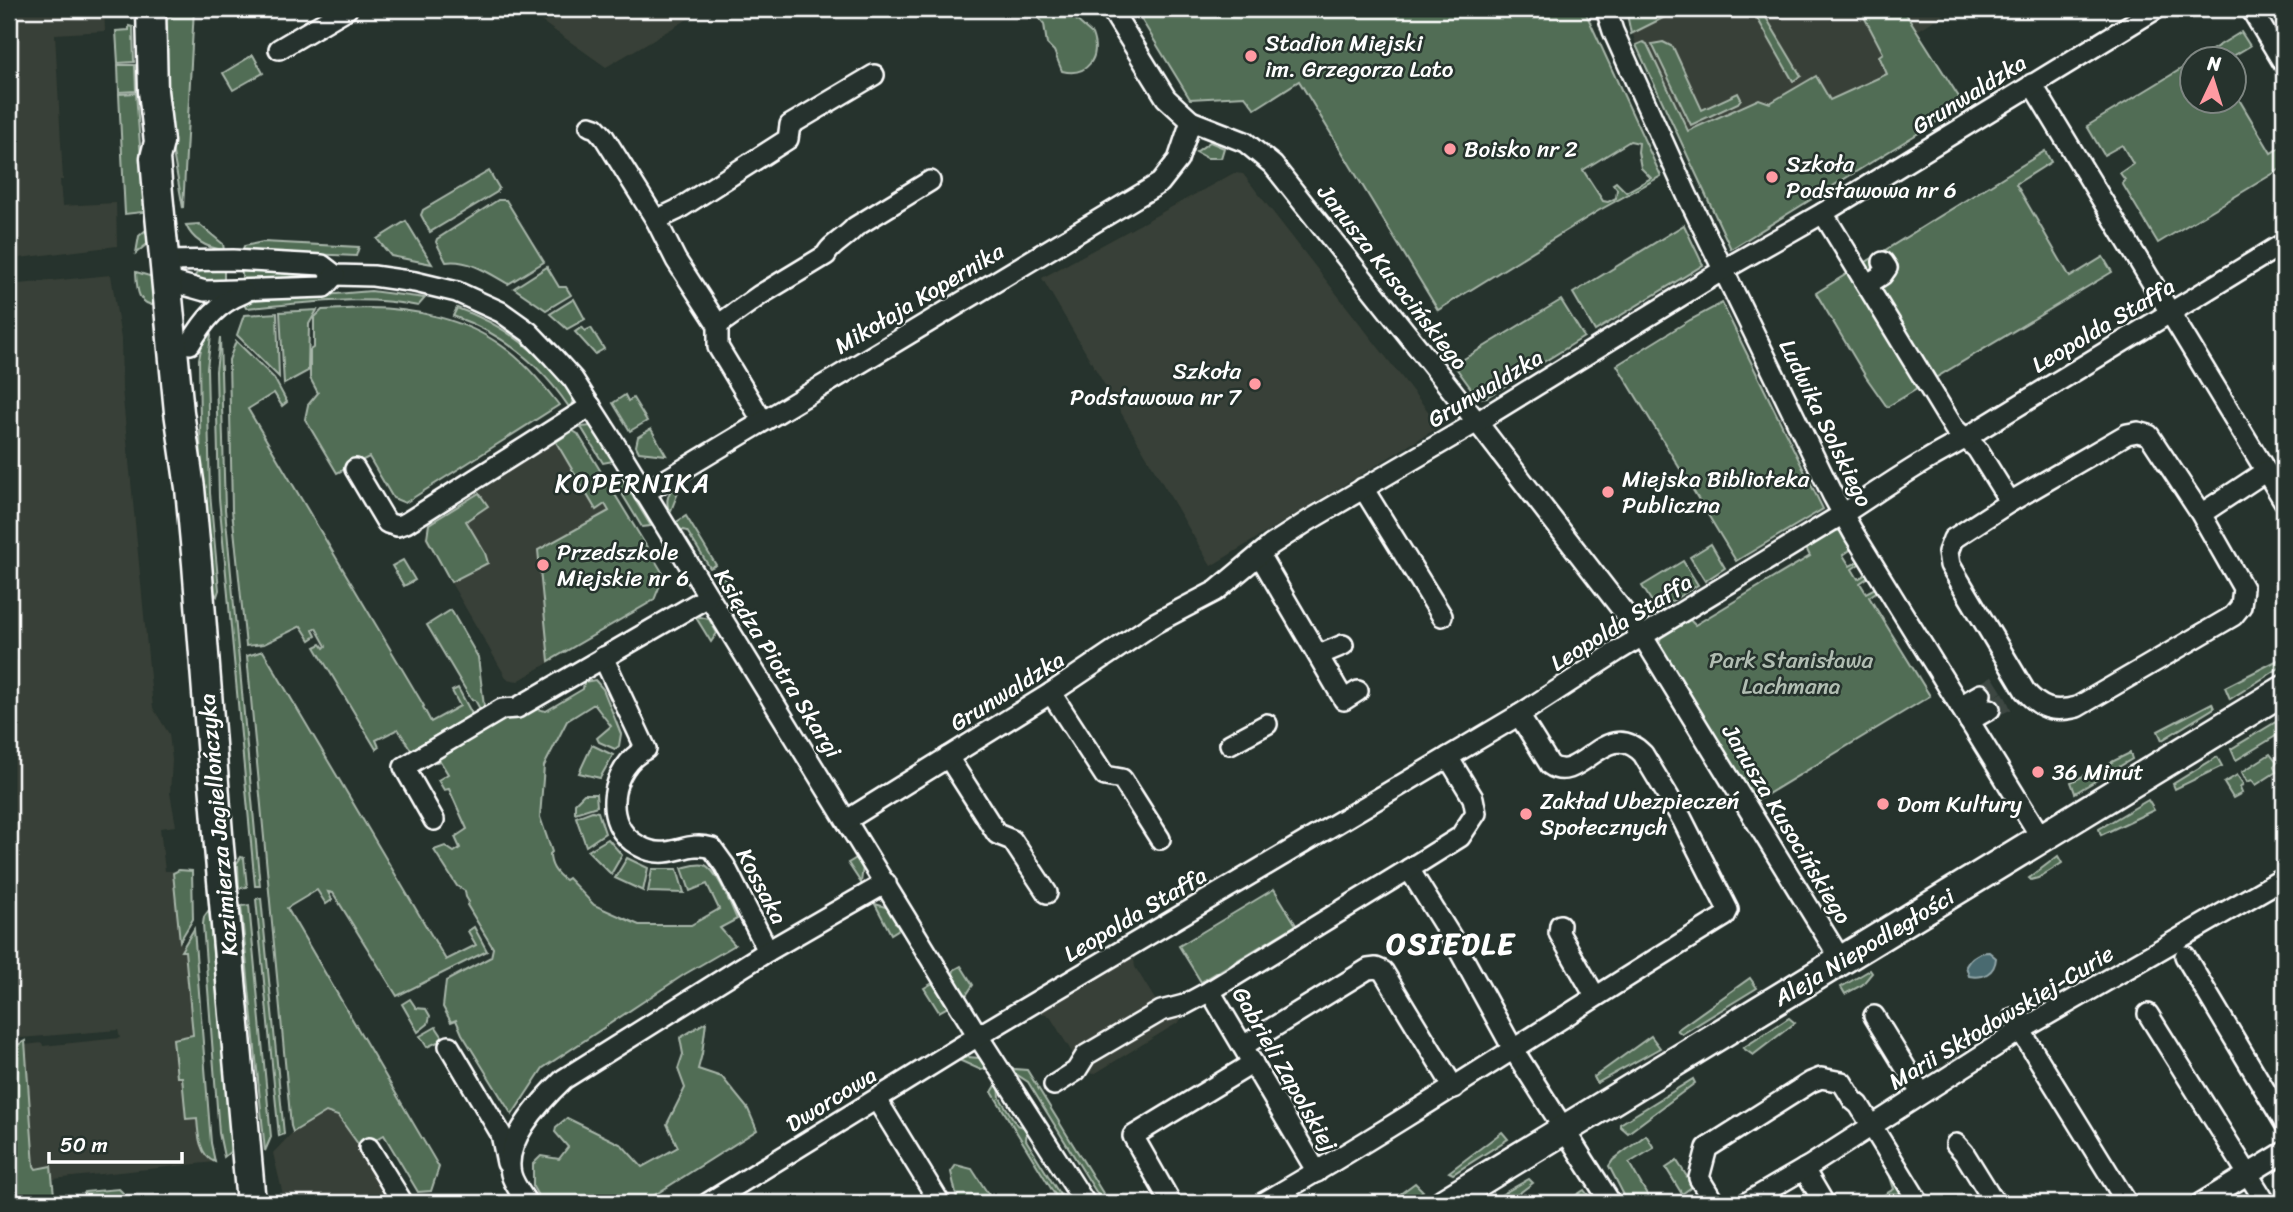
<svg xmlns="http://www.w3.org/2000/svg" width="2293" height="1212" viewBox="0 0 2293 1212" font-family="Sriracha,sans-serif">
  <rect width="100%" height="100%" fill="#26332d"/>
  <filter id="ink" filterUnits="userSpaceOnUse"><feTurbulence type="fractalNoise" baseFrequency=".0143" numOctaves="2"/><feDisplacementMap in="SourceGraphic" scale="14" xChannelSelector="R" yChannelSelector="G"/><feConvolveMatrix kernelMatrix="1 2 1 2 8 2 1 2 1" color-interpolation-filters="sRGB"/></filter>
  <g filter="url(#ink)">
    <!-- built -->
    <g fill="#394037">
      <polygon points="9,9 104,9 105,31 55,34 63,180 60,180 62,206 116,203 117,246 19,258 17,246 17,259 9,260"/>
      <polygon points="524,9 705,9 606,67"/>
      <polygon points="1626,9 1952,9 1917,31 1964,105 1731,249 1636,45"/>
      <polygon points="1234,173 1243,174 1435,420 1434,430 1211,566 1042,278"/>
      <polygon points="111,275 121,339 122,389 153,708 169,734 172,760 170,793 176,826 160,828 165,871 174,871 180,939 184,950 194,1036 174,1038 178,1076 182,1076 197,1117 206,1157 215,1162 53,1179 51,1167 35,1169 34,1166 25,1045 42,1043 43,1046 120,1038 118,1030 20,1038 9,897 9,845 12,843 9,830 9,661 18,660 11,573 9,573 9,285"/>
      <polygon points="564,437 657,586 655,599 518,681 507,679 425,538 428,524"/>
      <polygon points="1137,951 1134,960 1135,967 1159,1006 1172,1001 1182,1017 1179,1022 1094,1074 1084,1072 1051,1018 1046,1014 1037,1012"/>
      <polygon points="326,1112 338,1116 358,1145 365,1151 396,1203 285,1203 273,1153 293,1132"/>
    </g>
    <!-- green -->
    <g fill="#516d55" stroke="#a8b6aa" stroke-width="2" fill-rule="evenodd">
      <polygon points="183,9 194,9 183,208 166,114 164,23 169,17"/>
      <path d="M1027 9H1064L1092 34C1101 58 1087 77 1062 71L1054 51 1047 44 1044 24 1036 14Z"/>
      <path d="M1135 9H1584L1661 176 1598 211 1438 310 1299 81 1255 109 1245 96 1190 99ZM1630 141 1639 143 1638 152 1641 168 1651 178 1626 192 1616 182 1613 184 1617 189 1616 198 1608 202 1603 201 1583 170Z"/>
      <polygon points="1626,9 1669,9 1671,14 1631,34"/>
      <polygon points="1752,9 1761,9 1801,76 1793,81"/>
      <polygon points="1860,9 1903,9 1964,105 1731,249 1636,45 1643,42 1647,44 1688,131 1759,99 1770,103 1816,76 1830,100 1887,74 1879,56 1883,53"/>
      <polygon points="129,26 133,27 134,62 118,63 116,31 129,30"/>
      <polygon points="2241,32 2250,46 2228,59 2197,59"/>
      <polygon points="1663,42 1673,47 1702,110 1738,93 1741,99 1738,103 1691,125 1652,44"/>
      <polygon points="253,55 263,73 233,90 223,73"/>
      <polygon points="2191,63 2192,102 2234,102 2234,91 2271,153 2284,145 2284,167 2158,243 2122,183 2125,180 2120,173 2133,164 2122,145 2104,155 2087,126"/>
      <polygon points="118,65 135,65 136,91 119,92"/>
      <polygon points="136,93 143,184 152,211 125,214 119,94"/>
      <polygon points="1210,142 1224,148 1221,158 1207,158 1196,152"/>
      <polygon points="2045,151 2051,162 2016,184 2070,277 2103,257 2112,272 1887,407 1866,377 1816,293"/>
      <polygon points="489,171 499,188 497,192 430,232 421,215 423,210"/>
      <path d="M498 200H506L544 262 508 284C489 273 469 259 446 262L436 242 437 239Z"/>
      <polygon points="406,221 432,264 391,256 377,239"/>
      <path d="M199 224 223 244 224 250C207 248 193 241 186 225Z"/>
      <polygon points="1684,225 1703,265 1595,331 1573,293"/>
      <polygon points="147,229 154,229 151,241 136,253 139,236"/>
      <polygon points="263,242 359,247 356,256 242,251 244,246"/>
      <polygon points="547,267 559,287 566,287 571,295 546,310 514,288"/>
      <polygon points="206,270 224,270 224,282 208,283 195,280 194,277 198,272"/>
      <polygon points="242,271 315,274 316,276 242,281"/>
      <path d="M136 272 153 277 158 306C137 305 137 290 136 272Z"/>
      <path d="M371 291 425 298 418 306C362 294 303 304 246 308L243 302Z"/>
      <polygon points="574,299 585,319 567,329 550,314"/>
      <polygon points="1561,300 1584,337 1487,397 1478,398 1454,365"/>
      <polygon points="1722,303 1823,509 1736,561 1617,365 1690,320"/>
      <path d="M368 308C413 308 465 319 502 346 524 361 543 384 559 405L405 503 393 498 369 457 337 473 305 419 308 405 318 393 310 378V350L314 347V318L322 310Z"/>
      <path d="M457 308C506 325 546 357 575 400L569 407C540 364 502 333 453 316Z"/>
      <polygon points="317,310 309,324 308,371 284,384 280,312"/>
      <polygon points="277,313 279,377 237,335 244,315"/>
      <polygon points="582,327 585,331 591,328 604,349 595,354 575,332"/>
      <polygon points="209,330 211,335 207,368 210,493 219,590 217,596 211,588 201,483 199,359 202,344"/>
      <polygon points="220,337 225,509 260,886 255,886 219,498 216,371"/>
      <polygon points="236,341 274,378 287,402 282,406 274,393 248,409 424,706 423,707 431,722 460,706 452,691 458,688 472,714 411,750 398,729 376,740 379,747 376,749 315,647 321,644 324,648 326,646 316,628 313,630 316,636 310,640 301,626 264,644 246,646 232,510 229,360"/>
      <polygon points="625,395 628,401 633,398 647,421 630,431 613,403"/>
      <polygon points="591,426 613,461 603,463 581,427"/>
      <polygon points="651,429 666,455 639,452 636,446 638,437"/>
      <polygon points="573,431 578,434 664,575 654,600 549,661 538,550 609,511 605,504 596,510 556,442"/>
      <polygon points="618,472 651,526 642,527 613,479"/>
      <path d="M681 481V485L670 513C664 500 669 489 681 481Z"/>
      <polygon points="479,493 488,506 466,521 485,553 488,563 451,582 427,538 429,524"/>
      <polygon points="686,516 716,565 710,568 687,531 679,529 675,523"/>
      <polygon points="1832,530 1840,531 1853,548 1843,555 1850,566 1861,560 1862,562 1852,569 1858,579 1868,573 1870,576 1860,583 1866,593 1877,587 1879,590 1869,597 1930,696 1753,803 1659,646 1661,635 1688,618 1695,625 1810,556 1806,548 1807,544"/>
      <polygon points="1711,544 1725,568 1705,581 1690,557"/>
      <polygon points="403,560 415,580 404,586 392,566"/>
      <polygon points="1683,561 1698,585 1657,610 1642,586"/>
      <polygon points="718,571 720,571 741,605 735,609 714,574"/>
      <polygon points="451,610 478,657 484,706 480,709 475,700 471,699 427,625"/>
      <polygon points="695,616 709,619 717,633 711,642"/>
      <polygon points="263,651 446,960 476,945 468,931 474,927 487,951 397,996 333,893 328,892 332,900 326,904 317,890 287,908 439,1167 431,1191 418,1192 384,1135 361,1148 338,1116 326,1112 293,1132 291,1126 247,656"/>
      <polygon points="2284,657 2284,665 2230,699 2225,687"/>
      <path d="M595 680 603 689 621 734 619 746 615 749 599 742 597 738 611 726 594 704 567 721 544 766 540 817 552 852 550 854C550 865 555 873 565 880L568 878 594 905 639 925H691L719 909 707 884 690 891 682 868C690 866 697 863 705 865 718 871 731 906 737 919L720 928 735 945 685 974 543 1068 512 1115 462 1034 456 1020 451 1022 443 1007 446 981 491 957 493 948 467 905 469 902 466 897 465 891 457 886 434 850 445 846 454 852 460 848 455 837 467 829 449 789 444 790 438 780 448 774 440 761 436 762 435 759 505 716 524 714 537 709 546 711 583 689 584 682Z"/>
      <polygon points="2212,703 2214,708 2162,740 2158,731"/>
      <polygon points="2284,717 2284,731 2236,760 2231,749"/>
      <polygon points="592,745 613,755 600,778 579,773"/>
      <polygon points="2130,753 2132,759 2075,793 2071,782"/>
      <polygon points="2270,754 2277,763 2274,766 2276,772 2256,785 2252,780 2247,782 2242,772"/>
      <polygon points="2217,757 2222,766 2175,789 2173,784"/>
      <polygon points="2237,775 2243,784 2240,788 2242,793 2233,798 2224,783"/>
      <polygon points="584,794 596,794 597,806 575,813 575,803"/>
      <polygon points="2148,800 2154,810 2101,835 2099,829"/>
      <polygon points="592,811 598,812 605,833 586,846 576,817"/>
      <polygon points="608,839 622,855 611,874 588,851"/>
      <polygon points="860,856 863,866 861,883 848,863"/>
      <polygon points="2058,856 2062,863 2038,878 2031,880 2029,878"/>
      <polygon points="241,857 244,858 247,887 239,888 238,866 235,866"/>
      <polygon points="627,858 648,868 643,891 615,878"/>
      <polygon points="652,869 677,869 684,893 648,892"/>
      <polygon points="179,870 192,871 193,919 180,941 173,873"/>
      <polygon points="1274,889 1296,925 1201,982 1179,946"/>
      <polygon points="261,898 284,1134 279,1136 256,899"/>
      <polygon points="875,904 889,908 899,929 891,934"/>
      <polygon points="249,905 271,1137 265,1151 241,906"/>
      <polygon points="209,910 232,1144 230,1152 224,1157 219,1133 203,924 204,917"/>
      <path d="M194 929 211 1143 215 1162C199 1156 198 1133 197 1118L186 1119 182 1077H177L173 1039 193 1035 185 951H181Z"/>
      <polygon points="961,966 973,985 965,997 953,974 954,970"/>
      <polygon points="1870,970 1872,973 1862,985 1845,994 1841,987"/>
      <polygon points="1750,978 1757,988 1682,1034 1677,1030"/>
      <polygon points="933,983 937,985 950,1006 939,1012 924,988"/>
      <polygon points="410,999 416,1008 426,1009 430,1016 428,1024 418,1032 402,1004"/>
      <polygon points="1789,1018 1795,1023 1753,1055 1743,1048"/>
      <polygon points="706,1022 702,1054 698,1069 722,1077 748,1109 757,1130 642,1203 542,1203 533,1187 533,1164 541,1156 559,1159 568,1147 555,1132 556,1127 567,1118 622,1145 642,1167 678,1147 667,1124 685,1088 678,1069 683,1054 680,1038"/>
      <polygon points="436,1027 444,1039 427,1047 420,1036"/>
      <polygon points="1651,1036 1660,1048 1597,1083 1594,1077"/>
      <polygon points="25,1041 34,1166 36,1169 51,1166 54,1195 30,1198 29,1203 11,1203 9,1174 9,1050"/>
      <polygon points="967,1057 980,1058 990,1067 981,1070 959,1060"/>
      <polygon points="1014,1069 1027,1070 1109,1203 1103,1203 1028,1082 1013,1072"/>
      <polygon points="1693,1079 1695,1083 1628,1133 1620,1126 1620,1124"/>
      <polygon points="999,1081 1000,1098 1017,1125 1027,1128 1026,1140 1065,1203 1060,1203 992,1092"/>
      <polygon points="1502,1132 1508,1139 1453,1174 1449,1172"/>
      <polygon points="1646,1135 1654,1148 1629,1163 1652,1203 1628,1203 1609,1166 1613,1160"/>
      <polygon points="1677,1161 1693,1186 1682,1194 1666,1168"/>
      <polygon points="956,1165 972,1169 994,1203 958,1203 951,1172"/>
      <polygon points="1893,1175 1915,1203 1870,1203 1894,1189 1890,1177"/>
      <polygon points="1529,1179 1533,1183 1506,1203 1487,1203"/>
      <path d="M1415 1183 1423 1191C1410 1200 1404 1203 1388 1203Z"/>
      <polygon points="119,1189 123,1193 123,1203 79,1203 85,1192"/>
      <polygon points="1584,1190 1594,1203 1568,1203 1567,1201"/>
    </g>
    <!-- water -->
    <path fill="#496b6f" stroke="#92a6a9" stroke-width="2" d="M1989 952 1996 958C1995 973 1983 979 1969 976L1966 966C1971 957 1979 952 1989 952Z"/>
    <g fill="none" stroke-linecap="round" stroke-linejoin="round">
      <!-- street-tunnel -->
      <g stroke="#3c4742" stroke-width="19" stroke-dasharray="19 10" stroke-linecap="butt">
        <polyline points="1981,694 2000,682"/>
        <polyline points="1990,709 2011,699"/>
      </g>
      <!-- street casing -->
      <g stroke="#fff" stroke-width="24">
        <g id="street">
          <polyline points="1111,9 1166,98 1191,121 1245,142 1273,165 1477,422 1643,637 1841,960"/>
          <polyline points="1606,9 1613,31 1687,195 1833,496 1854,534 2042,839"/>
          <polyline points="2251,9 2284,64"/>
          <polyline points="279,49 347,9"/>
          <path d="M874 75 790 125 788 139 677 210 656 220 676 260 718 325 760 295 826 255C830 245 847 237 855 227L930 181"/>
          <polyline points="2032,84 2284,501"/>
          <polyline points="590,126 596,128 604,137 656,220"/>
          <polyline points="1823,213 1954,428 1977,449 2010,502"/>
          <polyline points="164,261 233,260 322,265 335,275 373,276 415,282 457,292 501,312 529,332 553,357 573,379 625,460 978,1036 1085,1203"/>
          <polyline points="166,280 205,291 324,287 335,275"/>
          <polyline points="1868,284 1882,275 1887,268 1883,262"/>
          <polyline points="718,325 718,347 762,420"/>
          <path d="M190 344C205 319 217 304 244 293"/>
          <polyline points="355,469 387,523 397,526 406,523 591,406"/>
          <polyline points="1363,488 1442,616"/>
          <polyline points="644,493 1160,183 1178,160 1191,121"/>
          <path d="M2201 514 2243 588 2241 606 2233 616 2077 707C2053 713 2041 709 2025 691L1950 565 1948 552 1953 539 2010 502 2127 434 2138 432 2149 435 2201 514 2266 471"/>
          <polyline points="1260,556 1344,700 1358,691"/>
          <polyline points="1319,655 1343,645"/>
          <path d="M603 657 646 749C611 766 599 825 639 846 669 863 685 839 712 848L725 866 768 951"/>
          <polyline points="1051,693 1105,776 1122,779 1160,839"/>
          <polyline points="1960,706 1981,694"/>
          <polyline points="1969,721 1990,709"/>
          <polyline points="1230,744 1267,724"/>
          <polyline points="948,757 997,834 1012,840 1047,893"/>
          <polyline points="1448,757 1473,798 1476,813 1460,837 1409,869 1455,943 1513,1049 1611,1203"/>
          <polyline points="434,820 404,767 502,709 517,708 708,597"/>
          <polyline points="847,820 1051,693 1155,623 1216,591 1271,545 1308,521 1477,422 1723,270 1823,213 2156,9"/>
          <polyline points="1560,925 1559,933 1595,996"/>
          <polyline points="2185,956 2284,1122"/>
          <polyline points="1210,991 1317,1172"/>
          <polyline points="2148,1014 2266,1203"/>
          <polyline points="1874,1016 1921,1093"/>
          <polyline points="2013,1018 2127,1203"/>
          <polyline points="449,1046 501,1134 507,1163"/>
          <polyline points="1243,1046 1368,969 1376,968 1383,971 1454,1088"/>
          <polyline points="1054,1085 1076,1071 1086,1055 1161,1011 1184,1005 1210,991 1409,869"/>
          <polyline points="877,1100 940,1203"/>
          <polyline points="1956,1144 1964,1153 1995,1203"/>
          <polyline points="369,1148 403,1203"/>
          <polyline points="1804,1169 1824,1203"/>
          <path d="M527 1203C522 1195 513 1183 511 1174 503 1141 542 1100 564 1079L768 951 886 883"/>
          <path d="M708 1203 978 1036 1519 715 1616 652 1843 514C1871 496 1898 477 1927 460 1945 449 1963 441 1980 429L2284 243"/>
          <polyline points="1171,1203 1133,1136 1253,1063"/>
          <path d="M1263 1203C1420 1112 1570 1011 1725 916L1728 910 1682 819 1643 754C1606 715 1580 787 1550 765L1519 715"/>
          <polyline points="1714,1203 1699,1178 1707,1148 1811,1082 1821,1078 1842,1082 1853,1100 1859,1105 1919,1203"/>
          <polyline points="1746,1203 1811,1165 2021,1030 2284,878"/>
          <polyline points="2201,1203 2284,1152"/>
        </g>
      </g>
      <!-- secondary casing -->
      <g stroke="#fff" stroke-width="33">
        <g id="secondary">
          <polyline points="151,9 153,91 159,142 155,158 158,194 179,412 190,488 197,564 219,847 251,1203"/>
          <polyline points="1444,1203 2284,690"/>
        </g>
      </g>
      <!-- street -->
      <use href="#street" stroke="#26332d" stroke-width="19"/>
      <!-- secondary -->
      <use href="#secondary" stroke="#26332d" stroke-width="28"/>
    </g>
  </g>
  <!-- markers -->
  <g fill="#ff9aa2" stroke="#26332d" stroke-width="2.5">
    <circle cx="1251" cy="56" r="7"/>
    <circle cx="1450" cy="149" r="7"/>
    <circle cx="1772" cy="177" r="7"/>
    <circle cx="1255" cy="384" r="7"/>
    <circle cx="1608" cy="492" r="7"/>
    <circle cx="543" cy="565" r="7"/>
    <circle cx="2038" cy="772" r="7"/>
    <circle cx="1883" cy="804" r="7"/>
    <circle cx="1526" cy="814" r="7"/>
  </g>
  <g text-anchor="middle" stroke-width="5" stroke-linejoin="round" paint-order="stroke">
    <!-- poi labels -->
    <g font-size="23" fill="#fff" stroke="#26332d" text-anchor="start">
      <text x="1265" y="51">Stadion Miejski<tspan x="1265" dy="26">im. Grzegorza Lato</tspan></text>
      <text x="1464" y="157">Boisko nr 2</text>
      <text x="1786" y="172">Szkoła<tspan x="1786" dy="26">Podstawowa nr 6</tspan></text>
      <text x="1241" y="379" text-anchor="end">Szkoła<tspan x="1241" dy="26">Podstawowa nr 7</tspan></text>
      <text x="1622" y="487">Miejska Biblioteka<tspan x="1622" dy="26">Publiczna</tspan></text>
      <text x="557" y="560">Przedszkole<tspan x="557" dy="26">Miejskie nr 6</tspan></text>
      <text x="2052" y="780">36 Minut</text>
      <text x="1540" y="809">Zakład Ubezpieczeń<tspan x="1540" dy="26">Społecznych</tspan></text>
      <text x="1897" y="812">Dom Kultury</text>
    </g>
    <!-- street labels -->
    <g font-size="23" fill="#fff" stroke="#26332d">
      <text transform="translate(1969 94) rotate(-32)" y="8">Grunwaldzka</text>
      <text transform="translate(1393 277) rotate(52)" y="8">Janusza Kusocińskiego</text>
      <text transform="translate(919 298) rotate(-31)" y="8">Mikołaja Kopernika</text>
      <text transform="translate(2103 325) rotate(-31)" y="8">Leopolda Staffa</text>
      <text transform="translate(1485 388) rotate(-31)" y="8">Grunwaldzka</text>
      <text transform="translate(1826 423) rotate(64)" y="8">Ludwika Solskiego</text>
      <text transform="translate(1621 622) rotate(-32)" y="8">Leopolda Staffa</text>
      <text transform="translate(778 663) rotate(58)" y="8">Księdza Piotra Skargi</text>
      <text transform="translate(1007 691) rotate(-32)" y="8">Grunwaldzka</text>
      <text transform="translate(1787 824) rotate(59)" y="8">Janusza Kusocińskiego</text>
      <text transform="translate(218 825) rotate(-95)" y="8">Kazimierza Jagiellończyka</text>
      <text transform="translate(762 886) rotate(62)" y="8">Kossaka</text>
      <text transform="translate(1135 914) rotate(-31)" y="8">Leopolda Staffa</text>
      <text transform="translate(1864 947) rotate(-31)" y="8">Aleja Niepodległości</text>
      <text transform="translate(2001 1017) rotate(-31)" y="8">Marii Skłodowskiej-Curie</text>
      <text transform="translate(1285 1069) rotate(60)" y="8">Gabrieli Zapolskiej</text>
      <text transform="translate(831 1099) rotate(-32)" y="8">Dworcowa</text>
    </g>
    <!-- park labels -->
    <g font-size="23" fill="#b1bdb2" stroke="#26332d">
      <text x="1791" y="668">Park Stanisława<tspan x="1791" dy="26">Lachmana</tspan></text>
    </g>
    <!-- quarter labels -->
    <g font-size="26" letter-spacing="2" fill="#fff" stroke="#26332d">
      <text x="633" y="492">KOPERNIKA</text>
    </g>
    <!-- district labels -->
    <g font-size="30" font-weight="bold" letter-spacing="2" fill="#fff" stroke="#26332d">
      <text x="1451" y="954">OSIEDLE</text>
    </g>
  </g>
  <!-- margin -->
  <rect width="2293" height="1212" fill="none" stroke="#26332d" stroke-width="35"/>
  <rect x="18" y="18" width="2258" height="1177" fill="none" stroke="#fff" stroke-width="2.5" filter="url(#ink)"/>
  <!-- north arrow -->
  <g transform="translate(2213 80) rotate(4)"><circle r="33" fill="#26332d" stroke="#7d8581" stroke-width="2"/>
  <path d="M0-5L12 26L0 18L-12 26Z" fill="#ff9aa2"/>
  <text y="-10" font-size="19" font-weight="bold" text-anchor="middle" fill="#ffffff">N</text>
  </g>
  <!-- scale -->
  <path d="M49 1152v10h133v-10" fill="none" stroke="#ffffff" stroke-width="3.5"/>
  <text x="60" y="1152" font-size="21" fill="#ffffff" stroke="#26332d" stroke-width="5" paint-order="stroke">50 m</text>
</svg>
